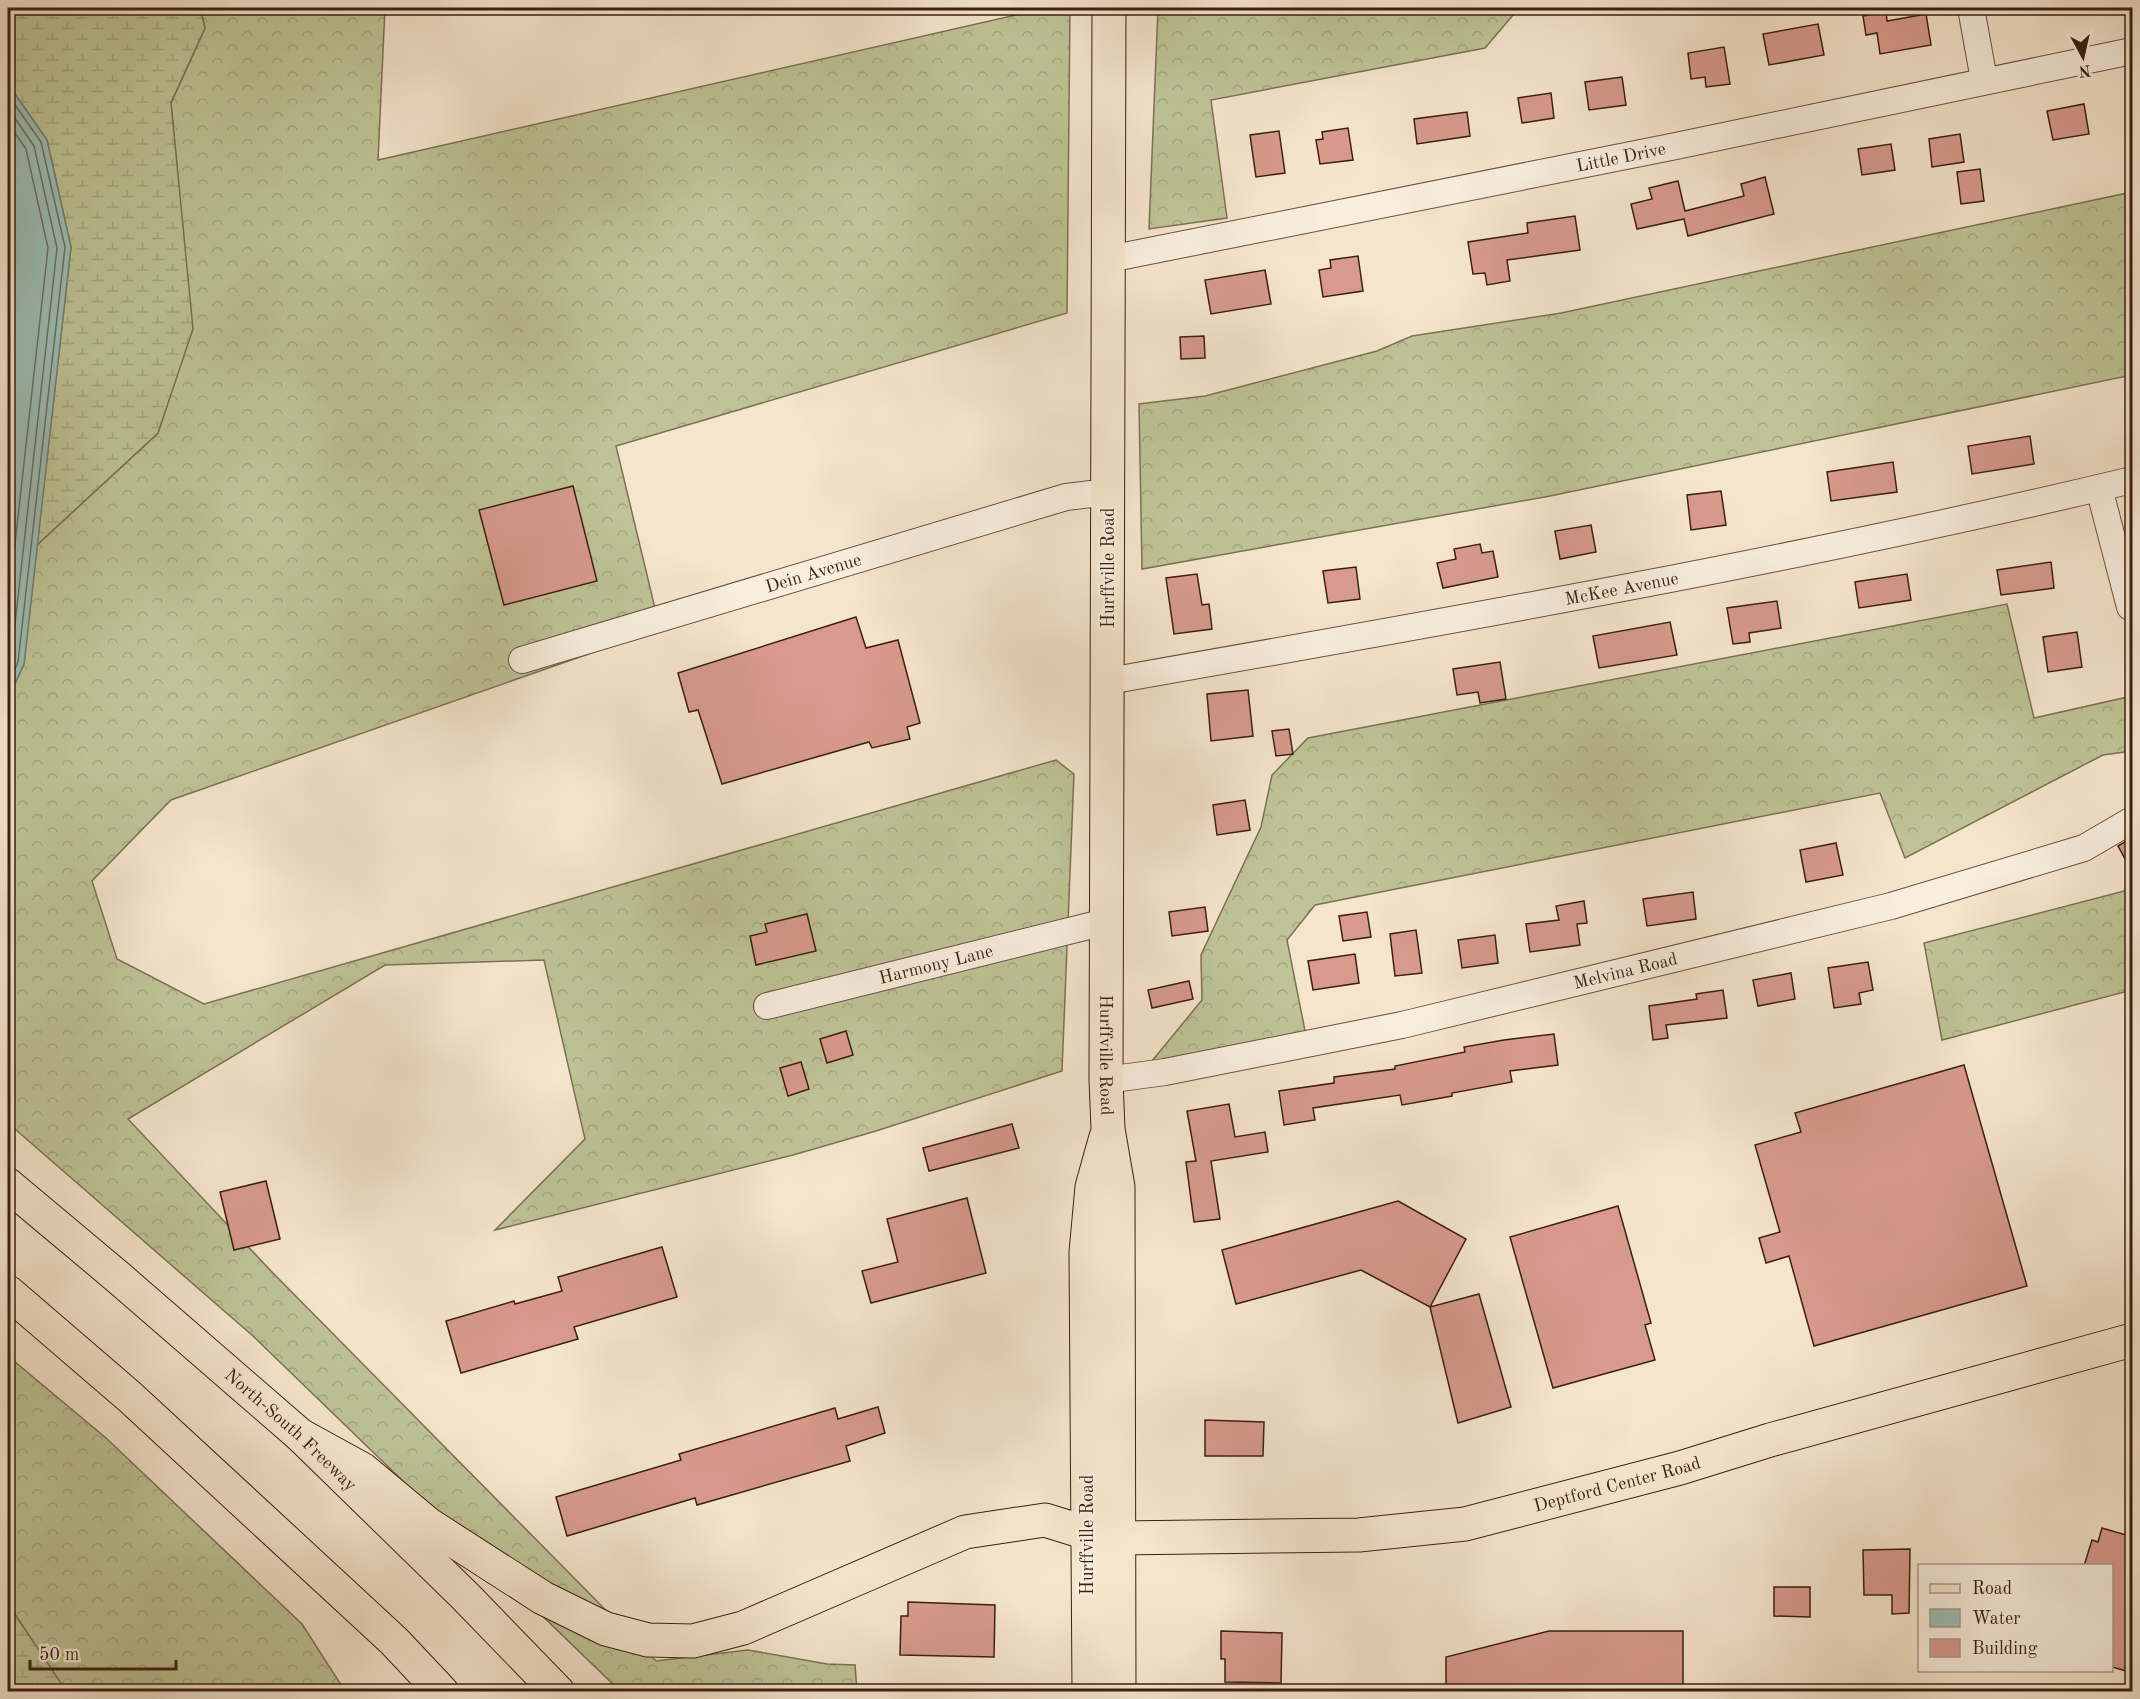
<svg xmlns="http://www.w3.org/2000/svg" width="2140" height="1699" viewBox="0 0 2140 1699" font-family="'Old Standard TT',serif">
  <defs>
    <pattern id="forest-crowns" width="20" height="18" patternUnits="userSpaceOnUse" patternTransform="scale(1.5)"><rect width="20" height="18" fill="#bec497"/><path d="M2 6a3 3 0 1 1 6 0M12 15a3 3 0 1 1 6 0" fill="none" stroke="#a4a881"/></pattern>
    <pattern id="wetland-marsh" width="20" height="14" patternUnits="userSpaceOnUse" patternTransform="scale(1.5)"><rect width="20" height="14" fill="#bec497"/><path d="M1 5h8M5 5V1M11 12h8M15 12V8" fill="none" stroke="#a4a881"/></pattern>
  </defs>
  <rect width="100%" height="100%" fill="#f5e5cd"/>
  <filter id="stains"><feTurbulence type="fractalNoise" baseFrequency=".00333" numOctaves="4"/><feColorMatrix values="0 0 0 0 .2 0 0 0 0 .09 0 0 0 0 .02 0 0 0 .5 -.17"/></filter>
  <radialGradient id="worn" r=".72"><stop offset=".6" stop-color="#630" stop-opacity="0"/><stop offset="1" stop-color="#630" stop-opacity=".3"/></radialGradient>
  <!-- forest -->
  <g fill="url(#forest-crowns)" stroke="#7c7254" stroke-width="1.5">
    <polygon points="200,8 385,8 378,160 1047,8 1070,8 1067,313 616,446 660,629 171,800 92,881 117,959 204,1004 1056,760 1074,774 1062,1071 876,1131 793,1155 495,1230 585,1139 544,960 385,965 128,1119 271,1271 656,1661 748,1650 827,1664 855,1665 857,1691 620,1691 253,1336 8,1123 8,699 24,664 37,545 158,433 192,329 171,103 205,28"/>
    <polygon points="1158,8 1519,8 1485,48 1211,100 1227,218 1149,229"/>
    <polygon points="2132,192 2132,375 1550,496 1142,569 1139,404 1205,396 1377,351 1412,336 1561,313"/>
    <polygon points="2007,604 2034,718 2132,696 2132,751 2103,755 1905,858 1880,793 1315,905 1287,940 1308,1046 1201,1067 1152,1061 1202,1000 1201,955 1261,827 1272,775 1308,738"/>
    <polygon points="2132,889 2132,990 1942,1040 1924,943"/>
    <polygon points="8,1356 106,1438 302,1624 345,1691 65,1691 8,1604"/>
  </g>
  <!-- wetland -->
  <g fill="url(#wetland-marsh)" stroke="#7c7254" stroke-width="1.5">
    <polygon points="8,8 200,8 205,28 171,103 193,329 158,433 37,545 71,247 47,140 8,84"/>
    <polygon points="8,1604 63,1686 65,1691 8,1691"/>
  </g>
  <!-- water -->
  <polygon fill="#9cbfb6" stroke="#757f74" stroke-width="1.5" points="8,84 47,140 71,247 24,664 8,699"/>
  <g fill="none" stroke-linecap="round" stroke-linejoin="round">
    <!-- shore -->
    <g stroke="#6c6f64" stroke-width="1.5">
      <polyline points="8,95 41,142 65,247 18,662 8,685"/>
      <polyline points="8,108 34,146 57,248 11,660 8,668"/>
      <polyline points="8,123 26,149 48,248 8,607"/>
    </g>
  </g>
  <!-- building -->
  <g fill="#d89a8d" stroke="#3b1f11" stroke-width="1.5">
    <polygon points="1886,12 1887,21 1926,14 1931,45 1880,54 1877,33 1866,35 1863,16"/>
    <polygon points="1818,24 1824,55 1769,65 1763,34"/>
    <polygon points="1724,47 1730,84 1706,87 1705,77 1691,79 1688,53"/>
    <polygon points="1622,77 1626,105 1589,110 1585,82"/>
    <polygon points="1551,93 1554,118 1522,123 1518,98"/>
    <polygon points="2084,104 2089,134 2053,140 2047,111"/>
    <polygon points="1467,112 1470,136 1417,144 1414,119"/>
    <polygon points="1348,128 1353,160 1320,164 1316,140 1323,139 1322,132"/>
    <polygon points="1279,131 1285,173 1256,177 1250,135"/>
    <polygon points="1960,134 1964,162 1932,167 1929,139"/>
    <polygon points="1891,144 1895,170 1862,175 1858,149"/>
    <polygon points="1980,169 1984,201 1961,204 1957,172"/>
    <polygon points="1765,177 1774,214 1688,236 1684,219 1637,229 1631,204 1652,199 1649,188 1678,181 1685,211 1744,196 1741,184"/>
    <polygon points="1575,216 1580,250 1507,260 1510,281 1487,285 1485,273 1473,274 1468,242 1528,233 1527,223"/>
    <polygon points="1358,256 1363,291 1323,297 1319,270 1331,268 1330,260"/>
    <polygon points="1265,270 1271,304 1211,314 1205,280"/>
    <polygon points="1204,336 1205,358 1181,359 1180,337"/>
    <polygon points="2030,436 2034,464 1972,474 1968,446"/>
    <polygon points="1893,462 1897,492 1831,501 1827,472"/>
    <polygon points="573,486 597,581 504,605 479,510"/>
    <polygon points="1721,491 1726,525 1691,530 1687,495"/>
    <polygon points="1591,525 1596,552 1560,559 1555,531"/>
    <polygon points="1480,544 1482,553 1493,551 1498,577 1443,588 1437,563 1456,559 1454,549"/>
    <polygon points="2051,562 2054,588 2001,595 1997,570"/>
    <polygon points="1356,567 1360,599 1328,603 1323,571"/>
    <polygon points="1197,574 1202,605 1209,604 1212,629 1174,634 1166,578"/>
    <polygon points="1907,574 1911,600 1859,608 1855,582"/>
    <polygon points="1777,601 1781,628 1749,633 1750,642 1733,644 1727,608"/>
    <polygon points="856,617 866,648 898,640 920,723 907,727 910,739 872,748 869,742 722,784 698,710 689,712 678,673"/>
    <polygon points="1670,622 1677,655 1599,668 1593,636"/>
    <polygon points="2077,632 2082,667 2048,672 2043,637"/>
    <polygon points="1500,662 1506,699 1480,703 1478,692 1457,695 1453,669"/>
    <polygon points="1248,690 1253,736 1211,741 1207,694"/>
    <polygon points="1289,729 1293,754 1276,756 1272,731"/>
    <polygon points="1245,800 1250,830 1217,835 1213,805"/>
    <polygon points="2133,837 2133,873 2118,846"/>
    <polygon points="1836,843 1843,875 1806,882 1800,850"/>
    <polygon points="1693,892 1696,919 1647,926 1643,899"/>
    <polygon points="1584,901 1587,923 1577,924 1580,945 1530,952 1526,924 1559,920 1556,906"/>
    <polygon points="1205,907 1208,931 1172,936 1169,912"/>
    <polygon points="1367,912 1371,937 1343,941 1339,916"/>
    <polygon points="807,914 816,951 756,965 750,936 767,932 765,924"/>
    <polygon points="1416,930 1422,973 1395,976 1390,934"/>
    <polygon points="1495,935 1498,963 1462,968 1458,940"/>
    <polygon points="1355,954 1359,983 1313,990 1308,961"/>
    <polygon points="1868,962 1873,990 1859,993 1861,1004 1834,1008 1828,968"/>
    <polygon points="1791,973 1795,999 1758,1006 1753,980"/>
    <polygon points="1189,981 1193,999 1152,1008 1148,990"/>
    <polygon points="1723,990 1727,1018 1666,1025 1668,1038 1653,1040 1649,1006 1697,999 1696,994"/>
    <polygon points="846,1031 853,1055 827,1063 820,1039"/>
    <polygon points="1554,1034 1558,1065 1510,1071 1512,1082 1452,1093 1452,1096 1402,1105 1400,1095 1313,1108 1315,1120 1284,1125 1279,1091 1334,1083 1334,1077 1395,1069 1395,1066 1465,1052 1464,1047 1504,1040"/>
    <polygon points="801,1062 809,1089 788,1096 780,1068"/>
    <polygon points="1964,1065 2027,1286 1814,1346 1789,1256 1766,1263 1759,1238 1780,1232 1755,1145 1801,1132 1795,1113"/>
    <polygon points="1229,1104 1235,1137 1265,1132 1268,1152 1211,1161 1220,1219 1194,1222 1186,1162 1196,1161 1187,1111"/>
    <polygon points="1012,1124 1019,1148 929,1171 923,1148"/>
    <polygon points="266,1181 280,1239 234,1250 220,1192"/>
    <polygon points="967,1198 986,1273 871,1303 862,1271 898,1262 887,1219"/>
    <polygon points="1398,1201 1466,1239 1430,1307 1361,1270 1236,1304 1222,1250"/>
    <polygon points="1618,1206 1651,1323 1645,1325 1655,1360 1553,1388 1510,1237"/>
    <polygon points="662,1247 677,1297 574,1327 578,1339 461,1373 446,1321 514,1301 515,1304 562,1291 558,1277"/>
    <polygon points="1479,1294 1511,1407 1458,1423 1430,1307"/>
    <polygon points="878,1407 885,1433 846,1446 850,1461 697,1505 695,1498 567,1536 556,1497 681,1460 679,1454 835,1408 838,1419"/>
    <polygon points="1205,1420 1264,1422 1263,1456 1205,1456"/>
    <polygon points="2102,1528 2133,1537 2133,1673 2112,1667 2112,1566 2084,1566 2092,1540 2098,1542"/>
    <polygon points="1910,1549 1909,1613 1892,1614 1892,1595 1864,1595 1863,1550"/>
    <polygon points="1774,1587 1810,1587 1810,1617 1774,1616"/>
    <polygon points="908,1602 995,1605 994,1657 900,1655 901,1616 908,1616"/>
    <polygon points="1221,1631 1282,1633 1281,1683 1225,1682 1225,1659 1221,1659"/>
    <polygon points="1549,1631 1683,1631 1683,1692 1446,1692 1446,1657"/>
  </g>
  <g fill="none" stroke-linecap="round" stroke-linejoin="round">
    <!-- minor casing -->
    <g stroke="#6a5040" stroke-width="28">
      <g id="minor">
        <polyline points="1971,8 1984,80"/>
        <path id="s1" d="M1109 259 1671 147 2132 51"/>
        <polyline points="2099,488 2130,607"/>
        <path id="s2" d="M522 660 1066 497 1108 492"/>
        <path id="s3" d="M1108 681C1450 621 1794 561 2132 480"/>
        <path id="s4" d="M767 1006 1105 922"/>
        <path id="s5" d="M1106 1080 1165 1072 1402 1025 1891 906 2084 848 2132 820"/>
      </g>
    </g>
    <!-- major casing -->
    <g stroke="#3b1f11" stroke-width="35">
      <g id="major">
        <path id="s6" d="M1109 8 1106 1080 1108 1129 1118 1187 1119 1692"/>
        <path id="s7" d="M1098 1535 1119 1538 1359 1535 1465 1524 1680 1468 1770 1440 2132 1340"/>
        <polyline points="1089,1692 1086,1252 1092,1187 1106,1137"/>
      </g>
    </g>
    <!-- highway casing -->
    <g stroke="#3b1f11" stroke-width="35">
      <g id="highway">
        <path id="s8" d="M8 1185 119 1278 300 1435 466 1597 558 1692"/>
        <polyline points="8,1292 130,1397 394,1641 442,1692"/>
        <polyline points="300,1435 362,1469 428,1524 543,1598 606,1629 648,1640 693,1641 743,1628 965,1532 1045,1520 1087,1533"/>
      </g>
    </g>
    <!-- minor -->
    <use href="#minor" stroke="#f8eede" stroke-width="26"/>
    <!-- major -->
    <use href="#major" stroke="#f5e5cd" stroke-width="33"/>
    <!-- highway -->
    <use href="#highway" stroke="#f5e5cd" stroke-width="33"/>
  </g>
  <g text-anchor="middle" stroke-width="4.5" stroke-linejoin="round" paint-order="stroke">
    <!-- street labels -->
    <g font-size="18" fill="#3b1f11" stroke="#f8eede">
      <text dy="6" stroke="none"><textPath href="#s1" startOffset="522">Little Drive</textPath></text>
      <text transform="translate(1108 568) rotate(-90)" y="6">Hurffville Road</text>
      <text dy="6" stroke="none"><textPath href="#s2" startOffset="304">Dein Avenue</textPath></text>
      <text dy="6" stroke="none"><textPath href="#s3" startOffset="522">McKee Avenue</textPath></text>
      <text dy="6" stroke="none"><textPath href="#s4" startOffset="174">Harmony Lane</textPath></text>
      <text dy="6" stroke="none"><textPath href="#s5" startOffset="531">Melvina Road</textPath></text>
      <text dy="6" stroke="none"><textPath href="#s6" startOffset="1047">Hurffville Road</textPath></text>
      <text dy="6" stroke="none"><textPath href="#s8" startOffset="374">North-South Freeway</textPath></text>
      <text dy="6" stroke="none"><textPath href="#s7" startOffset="525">Deptford Center Road</textPath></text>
      <text transform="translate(1087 1535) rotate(-90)" y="6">Hurffville Road</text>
    </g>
  </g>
  <!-- margin -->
  <rect width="2140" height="1699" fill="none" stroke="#f5e5cd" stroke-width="30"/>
  <rect x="9" y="9" width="2122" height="1681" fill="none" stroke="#3b1f11" stroke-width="3"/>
  <rect x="15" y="15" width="2110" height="1669" fill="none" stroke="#3b1f11" stroke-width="1.5"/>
  <!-- legend -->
  <rect x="1918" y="1564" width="195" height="108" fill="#f8eede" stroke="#ac9b8c" stroke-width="1.5"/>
  <rect x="1930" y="1584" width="30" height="9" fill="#f5e5cd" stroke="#ac9b8c" stroke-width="1.5"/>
  <text x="1972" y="1594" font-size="18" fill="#3b1f11">Road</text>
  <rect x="1930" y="1609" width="30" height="18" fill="#9cbfb6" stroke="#ac9b8c" stroke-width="1.5"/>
  <text x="1972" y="1624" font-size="18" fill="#3b1f11">Water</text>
  <rect x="1930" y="1639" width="30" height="18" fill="#d89a8d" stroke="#ac9b8c" stroke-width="1.5"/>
  <text x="1972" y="1654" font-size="18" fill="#3b1f11">Building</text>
  <!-- north arrow -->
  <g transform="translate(2083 57) rotate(172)" stroke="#f8eede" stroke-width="4.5" paint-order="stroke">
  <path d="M0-4.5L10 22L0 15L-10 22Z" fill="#3b1f11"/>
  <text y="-9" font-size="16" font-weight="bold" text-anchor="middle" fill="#3b1f11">N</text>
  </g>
  <!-- scale -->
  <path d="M30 1660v9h146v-9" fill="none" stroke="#3b1f11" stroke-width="3"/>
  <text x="39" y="1660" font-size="18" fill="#3b1f11" stroke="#f8eede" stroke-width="4.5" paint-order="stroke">50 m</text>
  <rect width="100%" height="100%" filter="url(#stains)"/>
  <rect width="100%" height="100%" fill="url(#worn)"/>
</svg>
